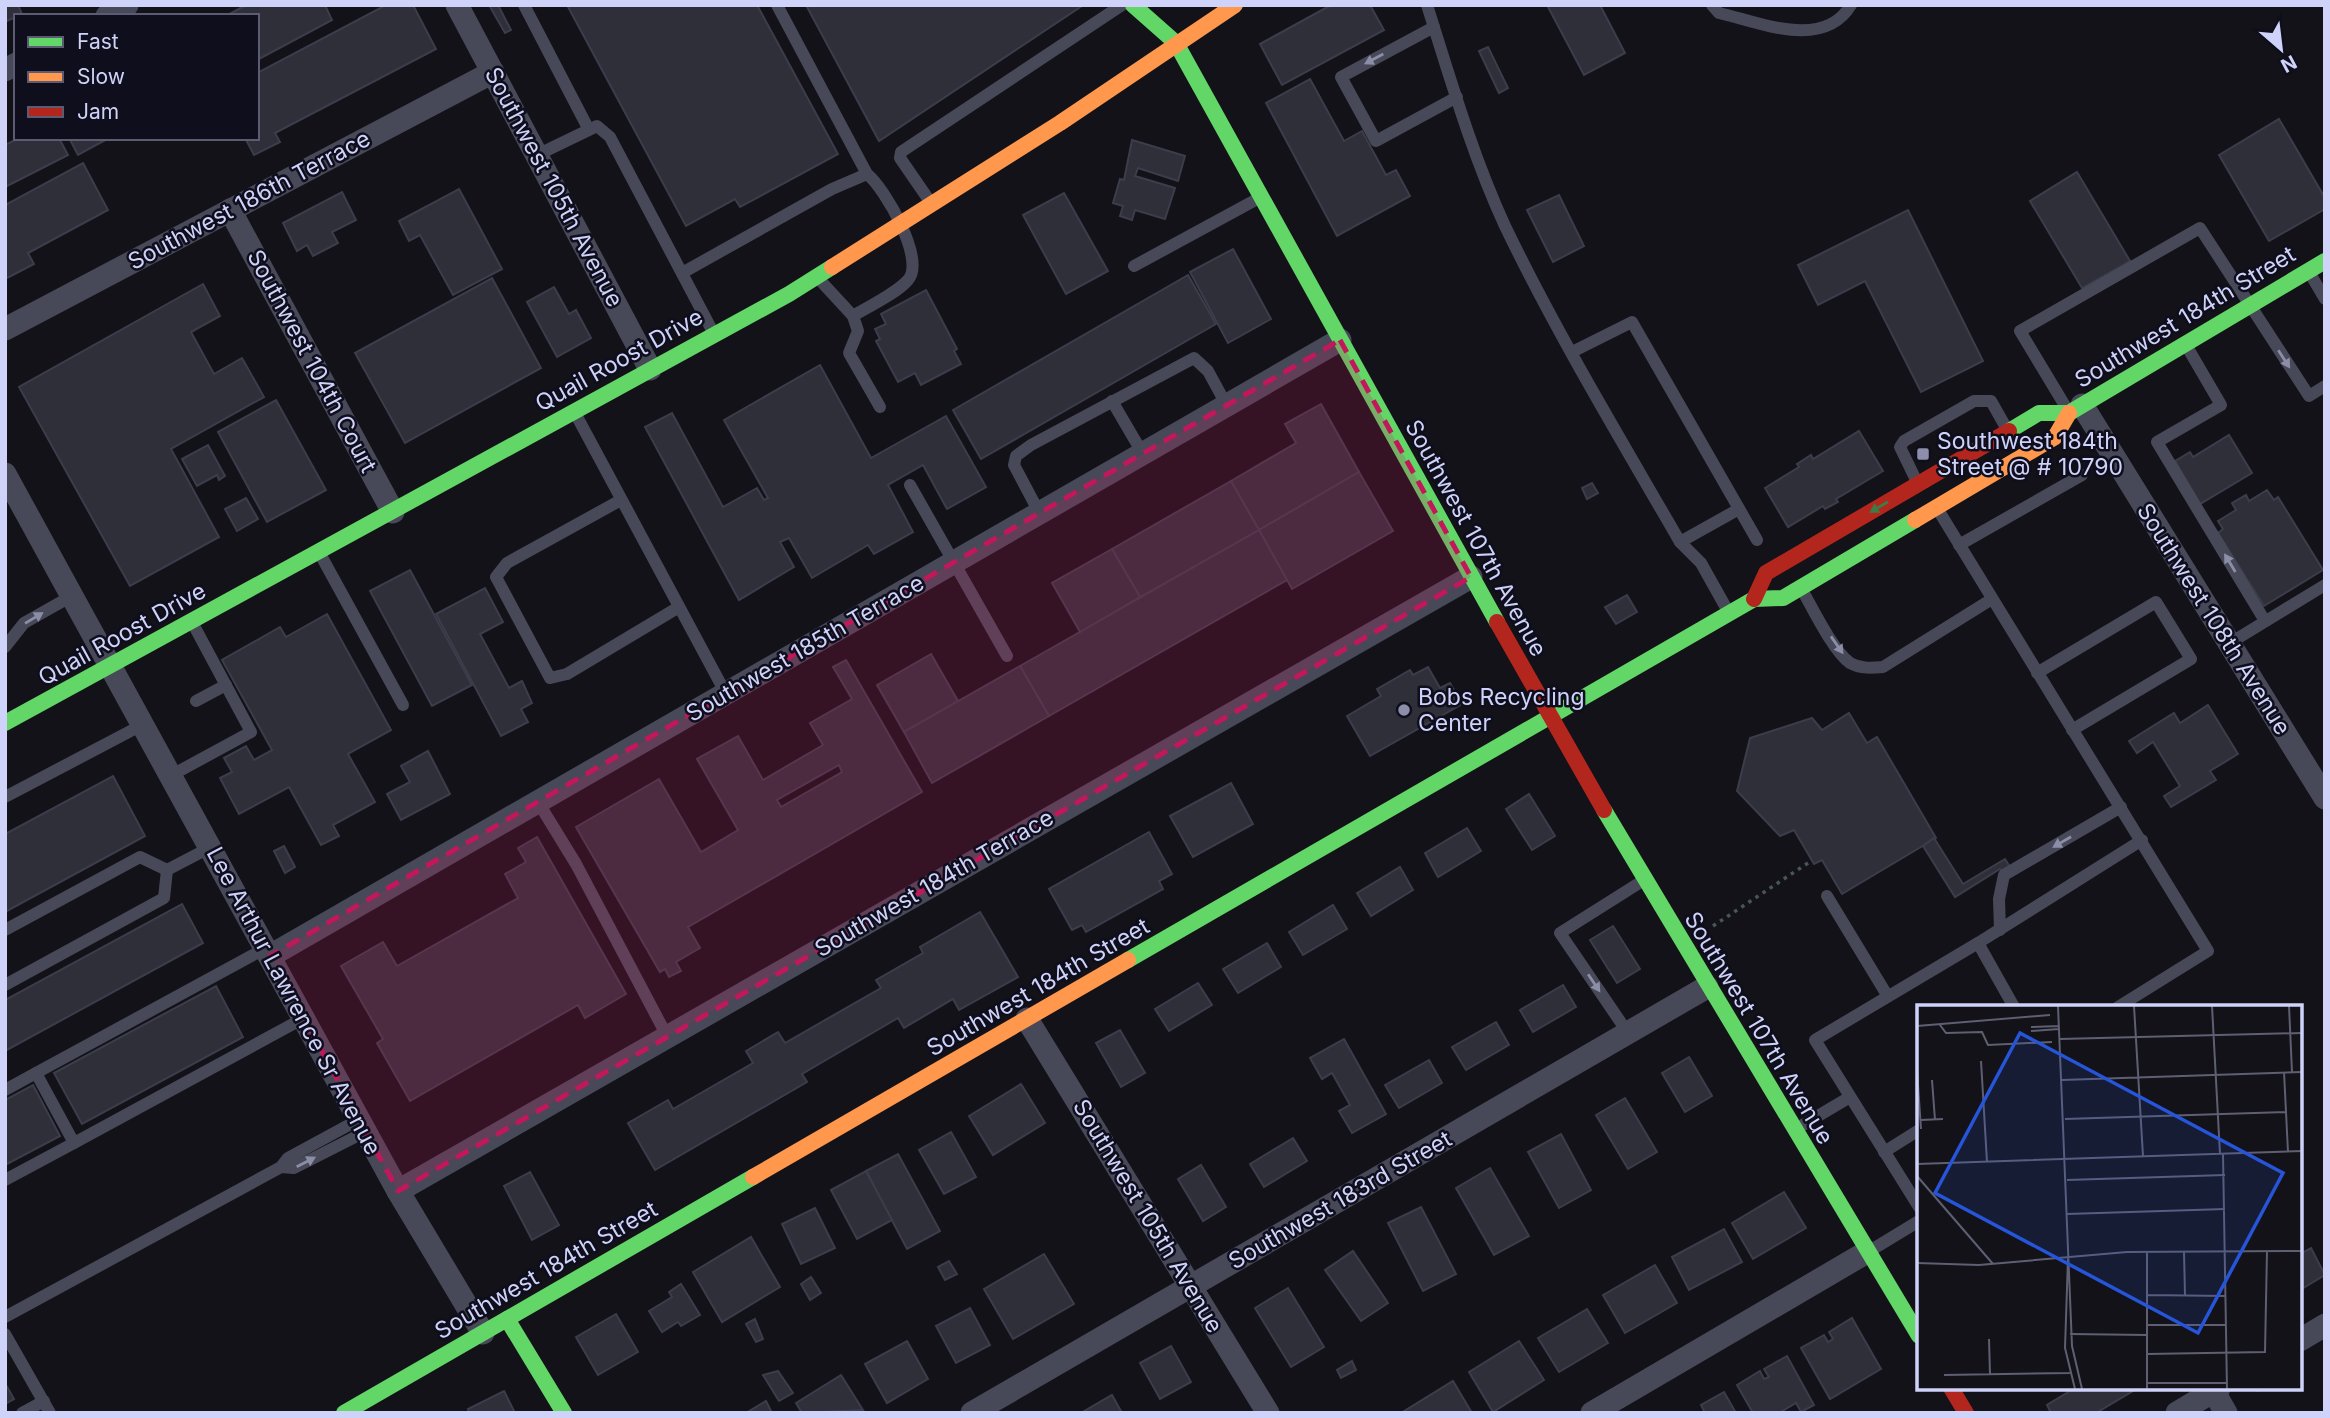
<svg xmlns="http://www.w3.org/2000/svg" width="2330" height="1418" viewBox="0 0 2330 1418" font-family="Inter,sans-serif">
  <rect width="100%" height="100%" fill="#121218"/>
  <!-- building -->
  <g fill="#2f2f3a" stroke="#3c3d4b" stroke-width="2" fill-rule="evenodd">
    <polygon points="5,5 18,5 22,14 5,22"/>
    <polygon points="246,5 325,5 332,20 257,60 257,16 226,16"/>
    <polygon points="386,5 413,5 436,49 275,133 280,142 254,155 245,138 257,138 257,73"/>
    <polygon points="489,5 498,5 511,30 505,33"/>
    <polygon points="567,5 757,5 838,154 740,207 735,199 686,226"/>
    <polygon points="806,5 1082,5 1082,6 879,141"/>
    <polygon points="1331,5 1370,5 1384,30 1282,85 1260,44"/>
    <polygon points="1547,5 1600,5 1625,53 1584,75"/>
    <polygon points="1488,47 1508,88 1499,93 1479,51"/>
    <polygon points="1310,79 1344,141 1362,131 1386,175 1396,170 1410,196 1337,236 1266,103"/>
    <polygon points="2279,119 2325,198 2325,209 2269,241 2219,155"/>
    <polygon points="19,138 59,138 68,155 5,187 5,145"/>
    <polygon points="69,138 109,138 78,155"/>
    <polygon points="1132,140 1185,156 1178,181 1138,168 1135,176 1175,188 1165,219 1135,210 1132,220 1120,216 1123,206 1113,203 1120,179 1124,180"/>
    <polygon points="83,163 108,210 28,253 34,264 5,279 5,205"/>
    <polygon points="2077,172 2130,261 2082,288 2030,201"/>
    <polygon points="459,189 502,269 453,295 420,235 409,241 399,221"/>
    <polygon points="342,192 356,220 332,232 338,243 313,256 307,245 297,251 283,223"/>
    <polygon points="1064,193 1108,271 1066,294 1023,215"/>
    <polygon points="1559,195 1584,246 1553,262 1527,210"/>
    <polygon points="1908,210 1983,361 1921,392 1865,281 1818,305 1798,265"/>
    <polygon points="1233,249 1271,319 1228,343 1190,272"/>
    <polygon points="1188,275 1216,324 981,459 953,410"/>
    <polygon points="492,278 541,368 405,443 355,353"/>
    <polygon points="203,284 220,316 191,332 214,374 242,358 264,397 171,449 219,537 130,586 19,387"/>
    <polygon points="554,287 569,314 576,310 591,338 557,357 527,302"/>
    <polygon points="926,290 957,349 954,351 961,364 921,385 915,373 898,382 876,341 880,339 875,329 886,324 881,314"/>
    <polygon points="820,365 871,458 946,416 986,487 947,509 923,465 888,485 913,532 874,554 868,545 812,578 789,538 780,542 794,567 739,600 645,427 672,413 723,507 757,488 764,500 768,498 724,420"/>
    <polygon points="276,400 326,490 267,522 218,432"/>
    <polygon points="1321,404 1359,472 1259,530 1231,481 1296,443 1285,424"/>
    <polygon points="1859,431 1883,471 1836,499 1838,502 1825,509 1823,506 1788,527 1765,488 1799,467 1797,464 1811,455 1813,459"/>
    <polygon points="2229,435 2252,473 2200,504 2175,461 2190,452 2193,457"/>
    <polygon points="208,445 225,476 219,480 217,475 197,486 182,459"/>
    <polygon points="1359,472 1393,531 1292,589 1259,530"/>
    <polygon points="1231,481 1259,530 1140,597 1112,549"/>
    <polygon points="1592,483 1598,493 1587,499 1582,488"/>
    <polygon points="2267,490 2274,500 2278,497 2323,570 2264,606 2218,533 2223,529 2218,521 2236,510 2232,503 2246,495 2249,501"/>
    <polygon points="246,498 258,519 237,531 225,509"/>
    <polygon points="1259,530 1287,580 1049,716 1020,666"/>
    <polygon points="1112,549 1140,597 1080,632 1052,583"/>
    <polygon points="410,570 472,685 432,706 370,591"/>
    <polygon points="485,588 503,622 480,634 509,688 522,681 532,703 521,709 528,722 501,736 436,614"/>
    <polygon points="1627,595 1637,612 1616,624 1605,607"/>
    <polygon points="327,614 391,730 348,754 375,802 333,825 339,836 321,845 289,787 239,814 220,778 232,772 224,758 246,746 254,760 272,750 222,660 280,627 286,637"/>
    <polygon points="931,654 958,701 904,732 877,685"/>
    <path d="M846 660 922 792 688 927 700 948 676 962 681 971 669 977 665 969 660 972 576 827 659 779 701 852 738 830 697 759 738 736 763 780 823 745 810 723 852 699 833 667ZM839 765 842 772 781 807 777 800Z"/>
    <polygon points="1020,666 1049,716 932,783 904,732"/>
    <polygon points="1428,667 1440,688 1450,683 1462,704 1370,756 1347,716 1381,696 1377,689 1410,670 1413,675"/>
    <polygon points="2208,705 2238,754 2210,771 2216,780 2171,807 2164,796 2180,786 2153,742 2137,753 2129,741 2174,713 2180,723"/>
    <polygon points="1849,713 1867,743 1877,737 1936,838 1842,894 1822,860 1814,864 1794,830 1780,836 1737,791 1750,738 1812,718 1822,730"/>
    <polygon points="428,751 450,794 401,820 387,794 410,782 401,766"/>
    <polygon points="113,776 145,836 5,912 5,834"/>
    <polygon points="1231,783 1253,824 1193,857 1170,816"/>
    <polygon points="1529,794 1555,836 1532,850 1506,809"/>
    <polygon points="1467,828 1481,851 1438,877 1425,853"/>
    <polygon points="1149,832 1172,874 1159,881 1163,889 1086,932 1082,925 1072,930 1049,889"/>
    <polygon points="537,837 626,994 585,1018 578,1005 410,1101 377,1043 383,1039 341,966 383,942 397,966 518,898 505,874 526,862 518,848"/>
    <polygon points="1934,838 1963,884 2005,859 2012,870 2004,874 2000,869 1955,897 1923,846"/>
    <polygon points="284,846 295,867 285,873 274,851"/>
    <polygon points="1400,867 1413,890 1371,916 1357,893"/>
    <polygon points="182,904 203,943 5,1051 5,1000"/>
    <polygon points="1333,905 1347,929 1303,955 1289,932"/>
    <polygon points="980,912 1018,977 959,1010 953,999 904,1028 898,1018 802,1074 807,1082 655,1170 628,1123 668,1100 673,1109 753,1063 746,1051 778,1032 785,1043 881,988 876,980 923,953 920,947"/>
    <polygon points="1613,926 1640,969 1617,983 1590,940"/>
    <polygon points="1267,943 1281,967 1238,993 1223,969"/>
    <polygon points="1198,983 1212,1005 1169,1031 1155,1009"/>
    <polygon points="1563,985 1576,1007 1533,1032 1520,1010"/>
    <polygon points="216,986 243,1037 82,1124 54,1073"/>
    <polygon points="1496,1022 1509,1045 1466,1070 1452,1047"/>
    <polygon points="1120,1030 1145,1073 1121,1087 1096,1043"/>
    <polygon points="1344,1039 1386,1114 1352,1133 1339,1111 1350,1105 1332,1073 1322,1079 1310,1058"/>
    <polygon points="1689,1057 1712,1096 1685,1112 1662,1073"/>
    <polygon points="1429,1060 1442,1083 1399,1108 1385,1085"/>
    <polygon points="1021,1084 1045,1123 993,1155 969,1116"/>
    <polygon points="33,1085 60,1136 5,1165 5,1100"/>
    <polygon points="1625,1098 1657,1152 1628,1169 1596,1115"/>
    <polygon points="951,1132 976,1177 944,1194 919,1150"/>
    <polygon points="1561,1134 1591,1190 1559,1208 1528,1152"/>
    <polygon points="1293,1138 1307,1161 1264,1187 1250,1164"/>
    <polygon points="898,1154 940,1231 907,1249 866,1171"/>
    <polygon points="1201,1165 1226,1207 1203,1221 1178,1179"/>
    <polygon points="1490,1168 1529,1236 1494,1255 1456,1188"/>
    <polygon points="866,1171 892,1220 857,1239 831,1190"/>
    <polygon points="530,1172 559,1225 532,1240 504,1186"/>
    <polygon points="1784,1192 1806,1228 1753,1259 1732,1223"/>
    <polygon points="1421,1207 1456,1274 1423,1291 1388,1223"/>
    <polygon points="815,1208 835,1248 801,1264 782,1224"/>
    <polygon points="1724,1229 1742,1262 1689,1290 1672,1257"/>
    <polygon points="751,1237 780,1287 722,1322 693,1272"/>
    <polygon points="2311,1248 2325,1275 2300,1290 2300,1254"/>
    <polygon points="1353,1251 1388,1303 1361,1321 1325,1270"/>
    <polygon points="1044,1254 1074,1304 1013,1339 984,1289"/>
    <polygon points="949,1261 957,1274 945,1280 938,1267"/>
    <polygon points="1655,1265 1677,1303 1625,1333 1603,1295"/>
    <polygon points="811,1277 821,1293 810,1300 801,1284"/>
    <polygon points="681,1284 700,1315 681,1326 678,1322 662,1332 649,1311 672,1297 669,1292"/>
    <polygon points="1288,1288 1324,1347 1291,1367 1255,1308"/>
    <polygon points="970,1308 990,1345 956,1363 936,1326"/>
    <polygon points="1587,1309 1608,1343 1559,1372 1538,1338"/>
    <polygon points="616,1314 638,1352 598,1375 576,1337"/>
    <polygon points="1852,1318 1881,1369 1830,1399 1801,1348 1824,1335 1828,1342 1833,1339 1829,1332"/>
    <polygon points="755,1319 763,1339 756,1342 746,1324"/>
    <polygon points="907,1341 928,1379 887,1403 865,1364"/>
    <polygon points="1519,1341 1544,1380 1493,1412 1469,1372"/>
    <polygon points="1171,1346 1191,1382 1160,1399 1140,1363"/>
    <polygon points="1787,1356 1814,1405 1801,1412 1796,1403 1779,1413 1753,1413 1737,1385 1760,1371 1764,1379 1769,1377 1764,1369"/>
    <polygon points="1352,1361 1356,1370 1341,1378 1337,1370"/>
    <polygon points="778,1371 793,1393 779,1401 763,1375"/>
    <polygon points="841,1375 863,1410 802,1413 796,1403"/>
    <polygon points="1453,1381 1472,1413 1401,1413"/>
    <polygon points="5,1383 14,1399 5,1404"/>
    <polygon points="2075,1388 2138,1388 2096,1413 2051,1413 2047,1405"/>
    <polygon points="504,1391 515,1413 469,1413 468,1409"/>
    <polygon points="1724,1392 1736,1413 1705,1413 1701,1405"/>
    <polygon points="1112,1395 1122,1413 1081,1413"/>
    <polygon points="766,1401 772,1413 746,1413"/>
  </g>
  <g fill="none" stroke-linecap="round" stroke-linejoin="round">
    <!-- path -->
    <g stroke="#48565c" stroke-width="3.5" stroke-dasharray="3.5 5" stroke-linecap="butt">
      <polyline points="1713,926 1811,861"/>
      <polyline points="2257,1388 2261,1395"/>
    </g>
    <!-- lane -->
    <g stroke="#484958" stroke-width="12">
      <polyline points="524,5 588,128"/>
      <polyline points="777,5 867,174"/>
      <path d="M1427 5C1450 78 1473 157 1505 226 1557 334 1620 438 1680 542L1701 563 1729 613"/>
      <path d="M1712 5 1719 13C1759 22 1823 51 1851 5"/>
      <polyline points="1434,27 1341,77 1376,141 1457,97"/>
      <polyline points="537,155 597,126 610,137 714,334"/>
      <polyline points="931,203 900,158 901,152 1122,5"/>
      <polyline points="1134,266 1261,197"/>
      <polyline points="2309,272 2325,299"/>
      <path d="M682 273 832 189 867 174C885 188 926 260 908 280 897 293 868 307 853 316"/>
      <polyline points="817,277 853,316 858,331 849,353 880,407"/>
      <polyline points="2186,345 2221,405 2157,442 2265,621"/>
      <polyline points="1572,352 1632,322 1757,540"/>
      <polyline points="1112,401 1143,454"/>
      <polyline points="2067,409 2020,331 2200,228 2309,396 2325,386"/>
      <polyline points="574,411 725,692"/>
      <polyline points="1917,482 1900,447 1904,441 1974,401 1991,401 2008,431"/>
      <polyline points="910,485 1007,656"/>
      <polyline points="621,500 507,563 496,577 550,678 567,674 679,607"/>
      <polyline points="1937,508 2208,951 2118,1007"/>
      <polyline points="1040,514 1014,465 1016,456 1031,445 1194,358 1208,371 1227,406"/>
      <polyline points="1680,542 1739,509"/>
      <polyline points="1959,545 2082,475"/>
      <polyline points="319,552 403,705"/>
      <path d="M1801 588C1812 607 1833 651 1850 663 1861 669 1872 668 1883 667L1992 599"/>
      <polyline points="2230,643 2325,585"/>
      <polyline points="5,647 24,623 70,597"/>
      <polyline points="2037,673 2156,602 2191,659 2072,730"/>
      <polyline points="196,701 226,685"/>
      <polyline points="170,776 251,732 192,622"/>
      <polyline points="5,797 142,725"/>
      <polyline points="538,802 576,864 667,1036"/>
      <polyline points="1827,896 1887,995"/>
      <polyline points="5,930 140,857 167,870"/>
      <polyline points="2000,930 1999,899 2004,875 2121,807"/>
      <polyline points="266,948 36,1073 74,1143 304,1018"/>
      <polyline points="5,985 164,898 167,870 211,847"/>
      <polyline points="2014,1007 1978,943 2142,840"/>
      <polyline points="1628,1033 1560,933 1644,880"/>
      <polyline points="5,1090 36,1073"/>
      <polyline points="358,1120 288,1158 281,1167 294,1168 365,1132"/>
      <polyline points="1796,1129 1850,1097"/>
      <polyline points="1884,1152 1919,1130"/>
      <polyline points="5,1180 74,1143"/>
      <polyline points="1919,1207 1815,1040 1978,943"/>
      <polyline points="1868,1252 1919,1221"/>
      <polyline points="5,1317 281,1167"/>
      <polyline points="5,1334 50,1413"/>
      <polyline points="22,1413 44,1401"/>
    </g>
    <!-- street -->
    <g stroke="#484958" stroke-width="23">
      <polyline points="457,5 650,369"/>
      <polyline points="107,16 127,5"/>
      <polyline points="5,70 16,64"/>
      <polyline points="230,210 393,512"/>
      <polyline points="5,329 493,72"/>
      <polyline points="2082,405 2325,798"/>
      <polyline points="5,474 398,1191 483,1333"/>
      <polyline points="270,956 1340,340"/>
      <polyline points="1027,1019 1268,1413"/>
      <polyline points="398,1191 1471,577"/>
      <polyline points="2300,1340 2325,1325"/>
      <polyline points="2214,1392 2226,1413"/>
      <polyline points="972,1413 1707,987"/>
      <polyline points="1592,1413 1867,1252"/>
      <polyline points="2177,1413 2219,1388"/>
    </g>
    <!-- fast -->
    <g stroke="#63d668" stroke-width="16">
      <polyline points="1133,5 1176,43 1497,622"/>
      <polyline points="2009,431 2039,413 2069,413 2325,261"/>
      <polyline points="5,723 789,294 832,267"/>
      <polyline points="1604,810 1919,1336"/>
      <polyline points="1128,960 1754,599 1783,598 1915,520"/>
      <polyline points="507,1319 564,1413"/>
      <polyline points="344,1413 753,1177"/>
    </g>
    <!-- slow -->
    <g stroke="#ff974d" stroke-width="16">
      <polyline points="832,267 1060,123 1235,5"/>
      <polyline points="1915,520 2055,437 2069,413"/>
      <polyline points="753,1177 1128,960"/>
    </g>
    <!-- jam -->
    <g stroke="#b3261e" stroke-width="16">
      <polyline points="1754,599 1766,573 2009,431"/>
      <polyline points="1497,622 1604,810"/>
      <polyline points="1951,1388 1966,1413"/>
    </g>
  </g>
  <!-- one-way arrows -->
  <defs><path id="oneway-solid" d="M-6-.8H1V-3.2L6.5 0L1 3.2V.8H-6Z" transform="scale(1.75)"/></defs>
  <g fill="#8c8ea8">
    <use href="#oneway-solid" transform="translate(1374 59) rotate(152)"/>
    <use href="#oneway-solid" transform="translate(2284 359) rotate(57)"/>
    <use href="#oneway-solid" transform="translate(2230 563) rotate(-121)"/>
    <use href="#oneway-solid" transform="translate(34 618) rotate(-31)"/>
    <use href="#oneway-solid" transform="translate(1837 645) rotate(55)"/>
    <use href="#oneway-solid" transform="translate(2062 842) rotate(150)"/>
    <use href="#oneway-solid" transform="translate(1594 983) rotate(56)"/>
    <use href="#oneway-solid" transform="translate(306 1162) rotate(-27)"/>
  </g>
  <use fill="#3d7c46" href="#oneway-solid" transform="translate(1879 507) rotate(150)"/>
  <!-- marked area -->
  <path fill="#c2185b" fill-opacity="0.2" stroke="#c2185b" stroke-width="5" stroke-dasharray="14 9" stroke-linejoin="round" d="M1340 340 1471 577 398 1191 270 956Z"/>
  <!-- markers -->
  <g fill="#8d8faa" stroke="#0e0e1c" stroke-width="2.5">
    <rect x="1916" y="447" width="14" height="14" rx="3.5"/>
    <circle cx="1404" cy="710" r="7"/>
  </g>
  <g text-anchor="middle" stroke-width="5" stroke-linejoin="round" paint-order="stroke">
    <!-- street labels -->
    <g font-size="23" fill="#cfd2f9" stroke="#0e0e1c">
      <text transform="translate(554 187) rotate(62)" y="8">Southwest 105th Avenue</text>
      <text transform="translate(249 200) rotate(-28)" y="8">Southwest 186th Terrace</text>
      <text transform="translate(2185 317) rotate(-31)" y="8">Southwest 184th Street</text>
      <text transform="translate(619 360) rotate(-29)" y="8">Quail Roost Drive</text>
      <text transform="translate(312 361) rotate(62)" y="8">Southwest 104th Court</text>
      <text transform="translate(1476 538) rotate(61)" y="8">Southwest 107th Avenue</text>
      <text transform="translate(2214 619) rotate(58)" y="8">Southwest 108th Avenue</text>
      <text transform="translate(122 634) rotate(-29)" y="8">Quail Roost Drive</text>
      <text transform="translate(805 648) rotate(-30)" y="8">Southwest 185th Terrace</text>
      <text transform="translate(934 883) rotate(-30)" y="8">Southwest 184th Terrace</text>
      <text transform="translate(1038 987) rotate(-30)" y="8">Southwest 184th Street</text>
      <text transform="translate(294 1001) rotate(62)" y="8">Lee Arthur Lawrence Sr Avenue</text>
      <text transform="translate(1759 1028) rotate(59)" y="8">Southwest 107th Avenue</text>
      <text transform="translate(1340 1200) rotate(-30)" y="8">Southwest 183rd Street</text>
      <text transform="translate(1148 1216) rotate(59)" y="8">Southwest 105th Avenue</text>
      <text transform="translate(546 1270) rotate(-30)" y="8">Southwest 184th Street</text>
    </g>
    <!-- poi labels -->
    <g font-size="23" fill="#cfd2f9" stroke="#0e0e1c" text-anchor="start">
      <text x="1937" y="449">Southwest 184th<tspan x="1937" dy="26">Street @ # 10790</tspan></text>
      <text x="1418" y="705">Bobs Recycling<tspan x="1418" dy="26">Center</tspan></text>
    </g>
  </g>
  <!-- overview -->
  <g transform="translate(1917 1005)">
    <rect width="385" height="385" fill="#121218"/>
    <path fill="none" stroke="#5e5f72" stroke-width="2" d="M141 1 155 341 165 384M217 1 226 151M295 1 303 149M372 1 375 67M23 20 29 28 65 27 71 40 135 37M0 21 133 10M114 22 142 21M114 26 142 24M143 34 385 28M64 56 70 157M0 65 4 124M367 67 371 147M15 75 18 115M145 75 385 67M148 114 369 107M4 115 26 114M306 149 310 384M0 159 385 146M0 171 76 259M150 175 308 170M150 209 308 204M230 247V384M267 247 268 290M151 253 148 343 158 384M0 258 62 260 210 247 385 246M230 290 309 291M230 320H309M153 329 230 330M72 334 73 369M230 349 348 347 350 246M27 370 153 368M230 378H309"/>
    <path fill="#2655da" fill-opacity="0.15" stroke="#2655da" stroke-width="3.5" d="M103 28 366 168 281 328 18 188Z"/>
    <rect width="385" height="385" fill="none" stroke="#cfd2f9" stroke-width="3.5"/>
  </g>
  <!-- border -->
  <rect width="2330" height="1418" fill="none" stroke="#cfd2f9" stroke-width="14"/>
  <!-- legend -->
  <rect x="14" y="14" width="245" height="126" fill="#0e0e1c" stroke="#5b5c74" stroke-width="2"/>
  <rect x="28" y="37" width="35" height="10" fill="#63d668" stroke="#5b5c74" stroke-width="2"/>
  <text x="77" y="49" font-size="21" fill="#cfd2f9">Fast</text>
  <rect x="28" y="72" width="35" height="10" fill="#ff974d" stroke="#5b5c74" stroke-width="2"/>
  <text x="77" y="84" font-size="21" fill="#cfd2f9">Slow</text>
  <rect x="28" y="107" width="35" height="10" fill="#b3261e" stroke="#5b5c74" stroke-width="2"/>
  <text x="77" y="119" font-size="21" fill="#cfd2f9">Jam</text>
  <!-- north arrow -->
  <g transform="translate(2281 49) rotate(152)" stroke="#0e0e1c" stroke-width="5" paint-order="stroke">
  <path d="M0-5L12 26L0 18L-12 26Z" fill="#cfd2f9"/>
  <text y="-10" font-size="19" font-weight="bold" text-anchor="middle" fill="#cfd2f9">N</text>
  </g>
</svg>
